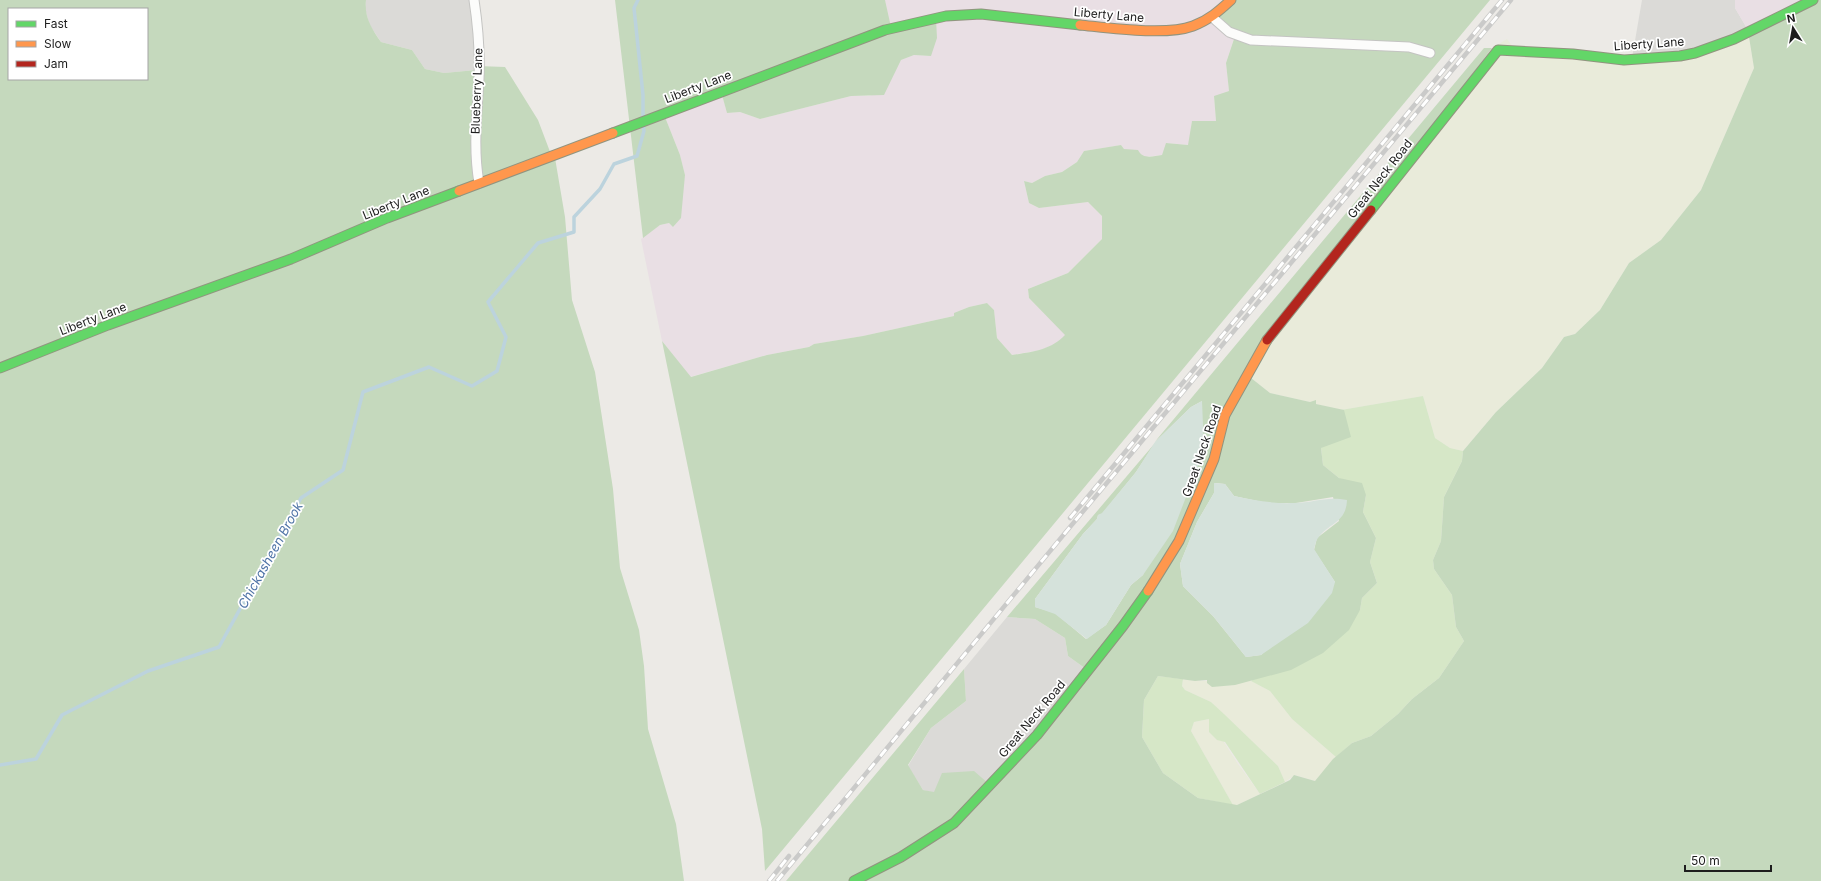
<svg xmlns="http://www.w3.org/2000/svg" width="1821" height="881" viewBox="0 0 1821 881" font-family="Inter,sans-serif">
  <rect width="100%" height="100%" fill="#eceae6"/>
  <!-- residential -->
  <g fill="#dbdad7">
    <polygon points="366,0 474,0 476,70 444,73 425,69 412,50 381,42 369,24 365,8"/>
    <polygon points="1642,0 1735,0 1735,8 1748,30 1705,49 1632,58"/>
    <polygon points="1007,617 1035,619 1065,638 1068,656 1086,669 989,784 934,793 923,790 908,766 931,728 966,701 964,669"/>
  </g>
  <!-- industrial -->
  <g fill="#e9dfe4">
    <polygon points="879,0 1230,0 1235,36 1226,63 1229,91 1214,97 1216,121 1192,121 1189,145 1167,143 1162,155 1144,157 1124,149 1121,145 1084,151 1077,162 1062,172 1045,176 1032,183 1024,181 1029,203 1039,208 1088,202 1102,216 1102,239 1068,273 1028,289 1029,298 1066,335 1058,343 1041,350 1012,355 997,338 994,310 987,303 969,307 955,313 954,316 863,336 814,344 809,347 767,355 690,377 662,341 641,239 660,225 669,223 674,227 685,175 680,155 665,117 722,94 727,113 740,112 760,119 851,96 870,96 888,84 901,60 914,55 931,56 891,27 885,1"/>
    <polygon points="1735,0 1812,0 1748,30 1735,8"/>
  </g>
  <!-- farmland -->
  <g fill="#e9ebda">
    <polygon points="1749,37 1754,68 1701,190 1661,240 1629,263 1600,310 1575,334 1564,337 1542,368 1496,412 1463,451 1450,448 1435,438 1423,396 1341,410 1316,404 1316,401 1310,402 1270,393 1246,374 1492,48 1507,39 1516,51 1645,58"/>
    <polygon points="1183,679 1195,681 1251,681 1270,691 1292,719 1336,757 1315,781 1295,775 1285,782 1278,766 1211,702 1185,690 1182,686"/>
    <polygon points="1209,719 1238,764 1260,794 1237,805 1233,805 1191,731 1194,722"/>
  </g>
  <!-- grass -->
  <g fill="#d6e7c7">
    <polygon points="1423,396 1435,438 1450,448 1463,451 1462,461 1444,497 1441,541 1433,560 1434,569 1452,595 1456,627 1464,641 1439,678 1412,699 1398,714 1371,736 1352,743 1336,757 1292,719 1270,691 1251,681 1360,610 1362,598 1377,583 1370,562 1376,538 1363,512 1366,495 1339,478 1323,465 1321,448 1341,410"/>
    <polygon points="1158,676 1183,679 1182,686 1185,690 1211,702 1224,714 1278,766 1285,782 1260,794 1225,742 1217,740 1209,732 1209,719 1194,722 1191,731 1233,805 1198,798 1163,773 1142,737 1144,700"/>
  </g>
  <!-- forest -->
  <g fill="#c5d9bd" fill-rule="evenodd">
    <path d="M0 0H366C364 17 372 29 381 42L412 50 425 69 444 73 476 70 478 66 505 67 538 120 552 157 555 158 565 217 572 300 595 372 613 489 620 568 639 630 644 666 648 729 676 824 684 881H0ZM9 9H147V79H9Z"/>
    <polygon points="615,0 885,0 891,27 936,19 937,38 931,56 914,55 901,60 884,95 851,96 760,119 740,112 727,113 722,95 665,117 680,155 685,175 681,218 673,227 669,223 660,225 643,238"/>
    <path d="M1230 0H1490L765 871 762 829 662 341 691 377 767 355 809 347 814 344 863 336 954 316V313L969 307 987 303 994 310 997 338 1012 355C1032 352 1051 350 1065 335L1029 298 1028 289 1068 273 1102 239V216L1088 202 1039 208 1029 203 1024 181 1032 183 1045 176 1062 172 1077 162 1084 151 1121 145 1124 149 1138 150C1143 160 1153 156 1162 155L1166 143 1188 145 1192 121H1216L1214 96 1229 91 1226 63 1235 36 1215 20Z"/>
    <path d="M1812 0H1821V881H786L964 669 966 701 931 728 908 765 923 790 934 792 942 773 974 771 989 784 1086 669 1068 656 1065 638 1035 619 1007 617 1155 443 1136 472 1102 514 1098 515 1097 519 1083 534 1035 599V607L1055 613 1086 639 1106 625 1131 585 1143 575 1202 401 1191 407 1155 442 1158 438 1484 48H1492L1246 374 1270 393 1310 402 1316 400V404L1344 410 1351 437 1321 448 1323 465 1339 478 1362 483 1366 495 1363 512 1376 538 1370 562 1377 583 1362 598 1360 610 1349 630 1323 653 1291 670 1235 685 1212 687 1207 683V680L1195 681 1158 676 1144 700 1142 737 1163 773 1198 798 1237 805 1290 780 1294 775 1315 781 1333 759 1352 743 1371 736 1398 714 1412 699 1439 678 1464 641 1456 627 1452 595 1434 569 1433 560 1441 541 1444 497 1462 461 1463 451 1496 412 1542 368 1564 337 1575 334 1600 310 1629 263 1661 240 1701 190 1754 68 1749 37ZM1215 483 1225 484 1234 496 1267 503H1296L1333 497 1339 521 1317 538 1314 550 1335 582 1261 655 1246 657 1213 616 1183 586 1180 564 1197 522 1214 493Z"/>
  </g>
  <!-- wetland -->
  <g fill="#d5e2db">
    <polygon points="1202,401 1204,450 1173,531 1143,575 1131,585 1106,625 1087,639 1055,614 1035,607 1035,599 1083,534 1097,519 1098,515 1102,513 1136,472 1155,442 1191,407"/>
    <path d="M1214 483 1225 484 1234 496C1254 500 1273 504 1294 503 1314 503 1326 496 1347 500 1346 523 1330 522 1318 538 1316 540 1315 546 1314 549L1335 582 1332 593 1308 623 1261 655 1246 657 1213 616 1183 586 1180 564 1197 522 1214 493Z"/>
  </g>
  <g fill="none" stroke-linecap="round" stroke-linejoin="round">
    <!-- stream -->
    <g stroke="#bcd3dd" stroke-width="3.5">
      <polyline points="638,0 634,8 643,95 643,118"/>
      <polyline points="0,765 36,759 62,715 148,671 219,647 301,498 343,470 363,392 429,367 472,386 497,371 506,337 488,302 538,243 574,232 574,217 600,189 614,164 637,156 644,131 643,124"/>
    </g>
    <!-- street casing -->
    <g stroke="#c4c4c2" stroke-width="11">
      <g id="street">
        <path d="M474 0C478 26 480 53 479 79 477 115 473 148 479 183"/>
        <polyline points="1212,17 1229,32 1251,40 1409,47 1430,53"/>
      </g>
    </g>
    <!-- fast casing -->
    <g stroke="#91947f" stroke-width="11">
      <g id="fast">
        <polyline points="613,133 885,30 946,16 981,14 1080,25"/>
        <polyline points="1371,210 1498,50 1573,54 1624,60 1680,56 1695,53 1734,39 1813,0"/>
        <polyline points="0,368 108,325 291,259 387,218 459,191"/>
        <polyline points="854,881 901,857 954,823 1037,735 1123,626 1148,591"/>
      </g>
    </g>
    <!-- slow casing -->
    <g stroke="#91947f" stroke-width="11">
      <g id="slow">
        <path d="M1080 25C1110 28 1166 36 1193 26 1209 20 1219 11 1231 0"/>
        <polyline points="459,191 613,133"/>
        <polyline points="1148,591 1179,541 1214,459 1225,415 1267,340"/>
      </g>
    </g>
    <!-- jam casing -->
    <g stroke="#91947f" stroke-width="11">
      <polyline id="jam" points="1267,340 1371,210"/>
    </g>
    <!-- street -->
    <use href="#street" stroke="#fcfcfb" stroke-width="9"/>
    <!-- fast -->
    <use href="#fast" stroke="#63d668" stroke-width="9"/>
    <!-- slow -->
    <use href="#slow" stroke="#ff974d" stroke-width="9"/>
    <!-- jam -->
    <use href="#jam" stroke="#b3261e" stroke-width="9"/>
    <!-- rail casing -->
    <g stroke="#cacac9" stroke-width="4.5">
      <g id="rail">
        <polyline points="1070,518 1502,0"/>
        <polyline points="769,881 789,856"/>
        <polyline points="777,881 1070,527 1511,0"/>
      </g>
    </g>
    <!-- rail -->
    <use href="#rail" stroke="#fff" stroke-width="3" stroke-dasharray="9" stroke-linecap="butt"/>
  </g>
  <g text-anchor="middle" stroke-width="3.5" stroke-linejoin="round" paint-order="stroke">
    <!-- street labels -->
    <g font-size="12" fill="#1d1d1d" stroke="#fff">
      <text transform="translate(1109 15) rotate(5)" y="4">Liberty Lane</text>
      <text transform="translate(1649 44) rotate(-4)" y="4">Liberty Lane</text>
      <text transform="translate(698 87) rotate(-21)" y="4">Liberty Lane</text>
      <text transform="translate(477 91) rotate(-88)" y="4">Blueberry Lane</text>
      <text transform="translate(1380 179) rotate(-52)" y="4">Great Neck Road</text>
      <text transform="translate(396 203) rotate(-22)" y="4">Liberty Lane</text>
      <text transform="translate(93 319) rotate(-21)" y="4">Liberty Lane</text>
      <text transform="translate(1202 451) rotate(-71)" y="4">Great Neck Road</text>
      <text transform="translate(1032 719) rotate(-50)" y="4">Great Neck Road</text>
    </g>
    <!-- water labels -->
    <g font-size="13" font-style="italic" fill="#5074a7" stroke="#fff">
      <text transform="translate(270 555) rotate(-61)" y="5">Chickasheen Brook</text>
    </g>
  </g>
  <!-- legend -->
  <rect x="8" y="8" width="140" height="72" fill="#ffffff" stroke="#a5a5a5"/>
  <rect x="16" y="21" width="20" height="6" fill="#63d668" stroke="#a5a5a5"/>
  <text x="44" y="28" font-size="12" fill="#1d1d1d">Fast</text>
  <rect x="16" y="41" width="20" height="6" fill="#ff974d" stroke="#a5a5a5"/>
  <text x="44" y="48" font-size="12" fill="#1d1d1d">Slow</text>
  <rect x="16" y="61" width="20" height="6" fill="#b3261e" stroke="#a5a5a5"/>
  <text x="44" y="68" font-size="12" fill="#1d1d1d">Jam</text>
  <!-- north arrow -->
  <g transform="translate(1793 28) rotate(349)" stroke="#ffffff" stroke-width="3" paint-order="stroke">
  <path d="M0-3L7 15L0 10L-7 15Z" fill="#1d1d1d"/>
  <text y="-6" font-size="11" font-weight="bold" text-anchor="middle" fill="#1d1d1d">N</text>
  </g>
  <!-- scale -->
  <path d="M1685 865v6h86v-6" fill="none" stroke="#1d1d1d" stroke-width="2"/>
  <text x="1691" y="865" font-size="12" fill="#1d1d1d" stroke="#ffffff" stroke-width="3" paint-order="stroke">50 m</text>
</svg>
